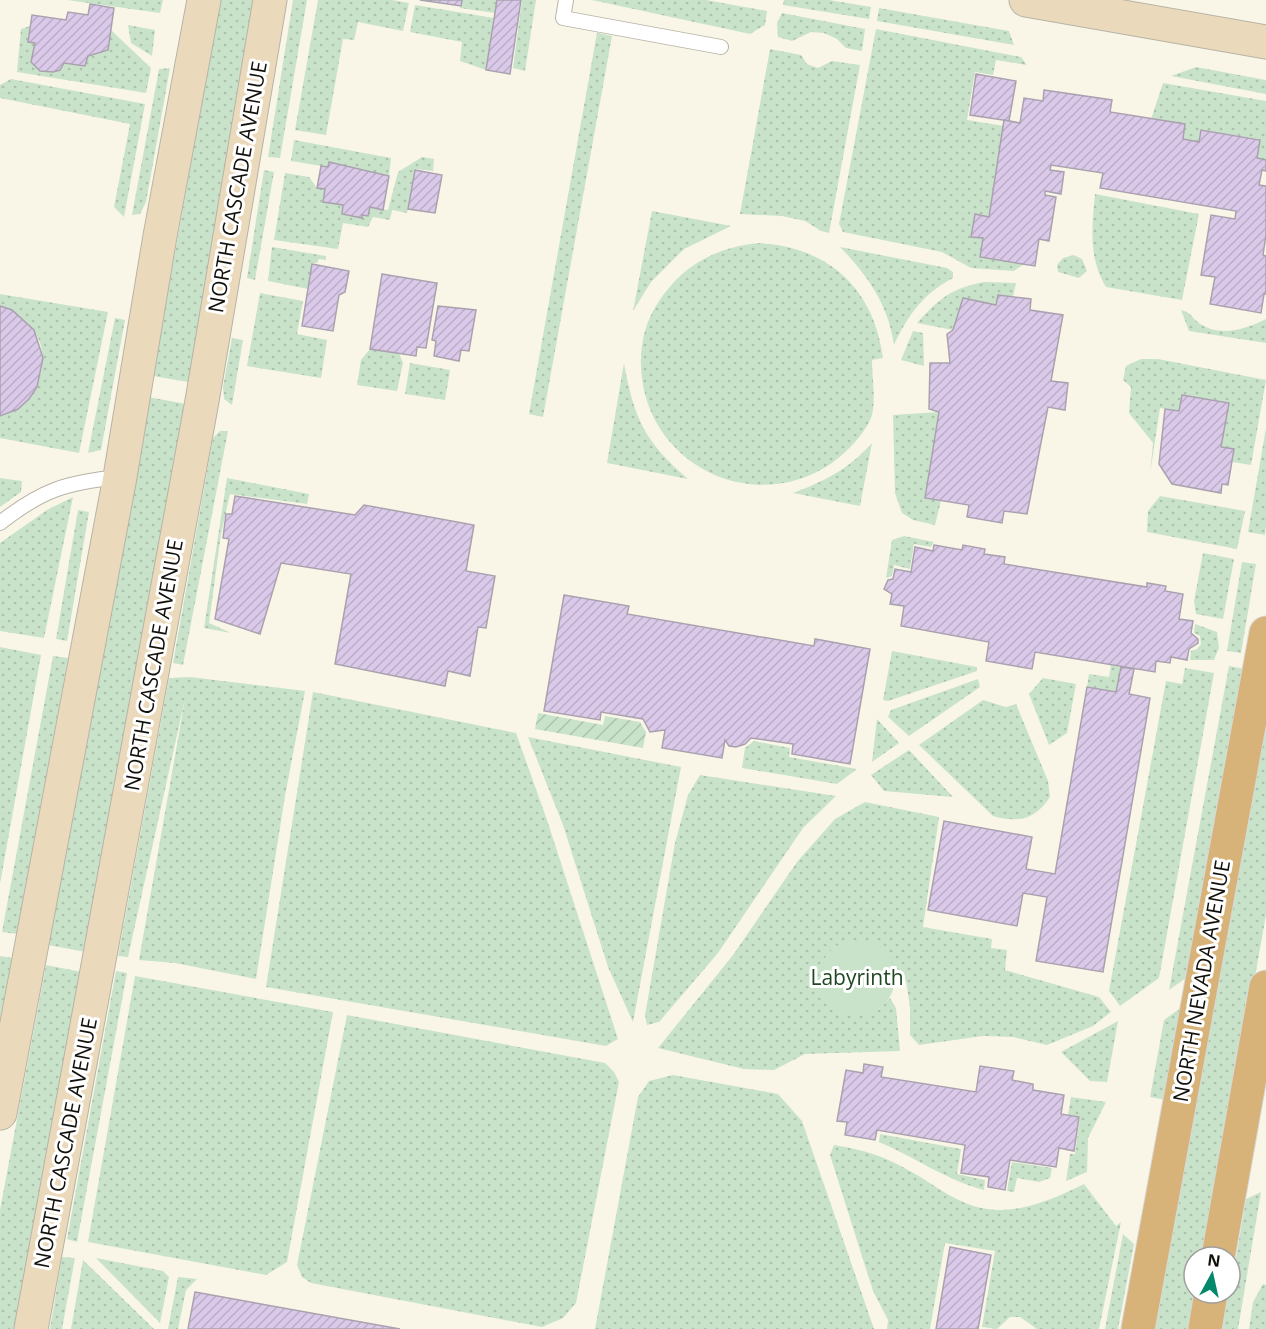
<svg xmlns="http://www.w3.org/2000/svg" width="1266" height="1329" viewBox="0 0 1266 1329" font-family="'Open Sans',sans-serif">
  <defs>
    <pattern id="grass-dots" width="8" height="8" patternUnits="userSpaceOnUse" patternTransform="scale(1.5)"><rect width="8" height="8" fill="#c9e3ca"/><path d="M2 2h.1M6 6h.1" fill="none" stroke="#acc2ac" stroke-width="1.8" stroke-linecap="round"/></pattern>
    <pattern id="garden-furrows" width="10" height="10" patternUnits="userSpaceOnUse" patternTransform="scale(1.5)"><rect width="10" height="10" fill="#c9e3ca"/><path d="M-1 1l2-2M0 10L10 0M9 11l2-2" fill="none" stroke="#acc2ac"/></pattern>
    <pattern id="building-hatch" width="6" height="6" patternUnits="userSpaceOnUse" patternTransform="scale(1.5)"><rect width="6" height="6" fill="#dbc9ea"/><path d="M-1 1l2-2M0 6l6-6M5 7l2-2" fill="none" stroke="#bbacc7"/></pattern>
  </defs>
  <rect width="100%" height="100%" fill="#f9f6e8"/>
  <!-- grass -->
  <g fill="url(#grass-dots)">
    <polygon points="67,0 163,0 160,13"/>
    <polygon points="220,0 256,0 188,382 153,376"/>
    <polygon points="293,0 307,0 280,158 268,157"/>
    <polygon points="318,0 392,0 409,3 403,31 358,22 354,40 343,39 326,135 295,130"/>
    <polygon points="462,0 497,0 495,13 460,8"/>
    <polygon points="522,0 536,0 525,71 513,68"/>
    <polygon points="592,0 706,0 767,11 765,25 750,34"/>
    <polygon points="784,0 829,0 871,7 869,19 783,5"/>
    <polygon points="415,5 494,18 486,70 460,61 462,42 410,32"/>
    <polygon points="879,8 1009,31 1014,45 877,21"/>
    <polygon points="782,13 865,29 862,51 846,48 837,39 824,33 811,32 792,41 778,37 777,23"/>
    <polygon points="128,25 155,30 152,56 131,43"/>
    <path d="M30 26 28 42 35 43 32 62C40 71 47 74 60 70L64 63 85 66 88 56 108 50 111 30 151 68 146 93 17 72 21 29Z"/>
    <polygon points="876,29 1021,57 1027,65 996,60 993,75 975,72 967,120 1004,126 989,217 975,214 971,236 983,238 980,257 1024,264 1014,271 971,268 942,252 843,232 839,224"/>
    <polygon points="597,33 612,36 543,417 529,414"/>
    <polygon points="770,49 801,55 807,64 818,68 832,61 860,65 829,233 821,231 805,221 782,216 740,214"/>
    <polygon points="1196,67 1266,80 1266,94 1171,76"/>
    <polygon points="170,68 146,202 140,214 132,215 159,69"/>
    <polygon points="11,79 145,104 124,217 114,207 130,124 0,98 0,85"/>
    <polygon points="1163,83 1266,101 1266,160 1257,158 1259,139 1201,130 1199,142 1183,139 1185,124 1151,119"/>
    <polygon points="294,140 391,158 389,176 329,162 328,167 291,161"/>
    <polygon points="422,157 434,159 433,171 416,169 407,213 392,210 390,220 373,217 368,227 343,223 338,249 274,240 285,173 309,177 317,188 325,189 323,202 343,205 342,214 362,218 362,215 368,216 370,207 388,210 398,172"/>
    <polygon points="264,170 274,172 255,280 247,278"/>
    <path d="M1095 194 1199 214 1182 300 1106 287C1088 257 1092 227 1095 194Z"/>
    <polygon points="652,211 731,226 684,249 651,282 633,311"/>
    <path d="M759 243C829 247 874 289 883 358L872 360C872 376 876 399 872 415 866 433 847 452 832 463 752 518 644 463 641 366 640 346 645 323 656 306 679 267 715 247 759 243Z"/>
    <polygon points="272,247 326,256 326,260 319,259 317,263 312,263 308,289 268,281"/>
    <path d="M840 247 947 268 953 272V278C923 294 908 315 894 345 888 304 868 276 840 247Z"/>
    <polygon points="1074,255 1082,259 1087,271 1079,278 1058,272 1057,265 1063,258"/>
    <path d="M984 282 1016 283 1013 297 998 295 996 305 963 298 953 330 917 323C940 298 950 289 984 282Z"/>
    <polygon points="260,293 303,301 297,334 327,340 321,378 247,366"/>
    <path d="M0 294 108 312 79 453 0 438V416C35 408 55 361 34 331 27 321 10 313 0 306Z"/>
    <path d="M1181 310C1191 312 1191 317 1199 323 1220 338 1246 329 1266 319V343L1189 331Z"/>
    <polygon points="115,318 125,320 101,450 88,453"/>
    <polygon points="913,331 923,333 924,366 901,360"/>
    <polygon points="232,338 243,340 232,405 224,399 223,387"/>
    <polygon points="370,349 399,353 403,363 397,391 357,385 361,360"/>
    <polygon points="1141,359 1158,359 1266,380 1251,465 1232,462 1234,449 1221,447 1228,403 1182,395 1179,411 1160,408 1150,474 1153,443 1129,413 1131,387 1123,380 1126,366"/>
    <polygon points="410,363 450,370 445,400 405,394"/>
    <path d="M624 363C634 419 645 442 688 479L607 463Z"/>
    <polygon points="148,397 186,404 86,952 48,945"/>
    <polygon points="939,412 926,498 941,501 935,525 913,520 902,513 895,493 893,415"/>
    <polygon points="1266,428 1266,526 1265,535 1248,532"/>
    <polygon points="220,431 228,431 183,665 173,663 213,438"/>
    <path d="M872 443 860 506 793 493C825 481 849 469 872 443Z"/>
    <polygon points="0,478 22,481 21,492 0,507"/>
    <polygon points="227,478 309,494 307,504 230,494 221,534 209,623 231,633 204,628"/>
    <polygon points="1160,496 1245,511 1237,549 1147,532 1148,511"/>
    <polygon points="73,497 44,638 0,631 0,543 47,510"/>
    <polygon points="78,510 89,512 67,641 56,639"/>
    <polygon points="904,536 934,542 931,547 914,544 910,569 894,565 892,576 886,578 892,540"/>
    <polygon points="1203,553 1234,559 1223,619 1196,614 1194,601"/>
    <polygon points="1242,562 1256,564 1241,653 1227,651"/>
    <polygon points="1195,624 1217,632 1219,648 1214,660 1190,660 1191,651 1197,649 1201,644 1200,636 1194,633"/>
    <polygon points="0,647 41,655 0,884"/>
    <polygon points="892,651 977,667 977,671 888,701 883,700"/>
    <polygon points="53,656 68,658 17,934 2,932"/>
    <polygon points="1111,665 1121,667 1116,692 1087,687 1089,674 1109,677"/>
    <polygon points="1229,666 1246,669 1189,976 1169,990"/>
    <polygon points="1185,668 1214,673 1159,978 1120,1006 1109,991 1166,681 1182,684"/>
    <polygon points="190,677 305,691 285,796 256,979 175,963 139,960 185,699 128,957 118,956 169,678"/>
    <polygon points="1043,678 1076,684 1067,733 1049,745 1029,694"/>
    <polygon points="978,679 980,687 909,736 888,717 891,710"/>
    <polygon points="313,692 516,733 547,820 618,1039 606,1046 266,987"/>
    <path d="M983 700 1006 707 1016 704 1048 781 1050 797C1035 820 1018 823 993 816L919 745Z"/>
    <polygon points="1266,709 1266,915 1205,1257 1194,1257 1194,1293 1198,1293 1192,1329 1153,1329"/>
    <polygon points="877,719 899,743 872,762"/>
    <polygon points="528,737 681,767 633,1022 608,967 563,825"/>
    <polygon points="754,741 790,748 789,757 857,769 837,784 742,768 745,748"/>
    <polygon points="909,750 953,797 884,791 871,775"/>
    <polygon points="700,775 836,796 803,828 718,953 659,1022 647,1025 645,1015 675,843 688,795"/>
    <path d="M865 802 939 817 923 927 992 939 991 948 1007 950 1005 970 1099 997 1111 1012 1093 1026 1047 1045 1013 1037 983 1036 919 1045 910 1035V1007L906 981 895 983C893 945 867 934 834 947L878 1010 890 998 896 1008 900 1051 805 1054 774 1070 744 1069 658 1048 733 955 797 862 835 819Z"/>
    <polygon points="0,956 12,958 0,1019"/>
    <polygon points="46,965 82,972 16,1329 0,1329 0,1210"/>
    <polygon points="116,971 127,973 77,1242 67,1239"/>
    <polygon points="135,976 333,1012 287,1262 266,1275 88,1242"/>
    <polygon points="1186,1004 1171,1101 1150,1097 1164,1020"/>
    <polygon points="347,1015 605,1063 614,1072 619,1082 576,1303 563,1318 542,1327 311,1283 302,1277 297,1265"/>
    <polygon points="1118,1021 1107,1082 1090,1081 1061,1052"/>
    <polygon points="673,1075 778,1094 802,1121 874,1329 595,1329 638,1097 649,1081"/>
    <polygon points="1071,1097 1106,1102 1088,1138 1087,1172 1066,1181 1070,1154 1075,1154 1080,1117 1068,1115"/>
    <path d="M880 1134 961 1149 957 1174 985 1180 984 1190C946 1180 915 1157 879 1142Z"/>
    <path d="M834 1145C861 1149 884 1156 908 1170 933 1183 957 1205 987 1209 1020 1214 1056 1198 1084 1184L1116 1226 1121 1222 1099 1329H1037L1020 1317H1010L997 1329 982 1327 995 1251 945 1243 930 1329H887L888 1320 873 1291 830 1155Z"/>
    <polygon points="1012,1162 1052,1168 1050,1178 1039,1182 1017,1178 1014,1192 1007,1191"/>
    <polygon points="1261,1192 1238,1329 1221,1329 1228,1293 1230,1293 1246,1199"/>
    <polygon points="1123,1234 1134,1244 1118,1329 1105,1329"/>
    <polygon points="62,1257 75,1258 62,1329 50,1329"/>
    <polygon points="96,1258 163,1271 169,1277 160,1323"/>
    <polygon points="83,1260 154,1329 71,1329"/>
    <polygon points="178,1277 197,1279 186,1290 178,1329 168,1329"/>
    <polygon points="1263,1284 1266,1285 1266,1329 1249,1329 1253,1302"/>
  </g>
  <!-- park -->
  <circle fill="#c9e3ca" cx="857" cy="978" r="38"/>
  <!-- garden -->
  <polygon fill="url(#garden-furrows)" points="538,713 603,725 605,716 640,722 646,732 643,748 535,729"/>
  <!-- building -->
  <g fill="url(#building-hatch)" stroke="#a9a2ae" stroke-width="1.5">
    <polygon points="420,0 462,0 461,6"/>
    <polygon points="497,0 521,0 510,74 486,70"/>
    <polygon points="90,4 114,8 108,50 88,56 85,66 64,63 60,70 53,72 40,71 31,62 35,43 28,42 32,15 66,20 68,12 88,15"/>
    <polygon points="976,74 1016,81 1009,121 970,115"/>
    <polygon points="1044,90 1112,100 1110,112 1185,124 1183,139 1199,142 1201,130 1260,140 1257,158 1266,160 1266,171 1262,170 1259,185 1266,186 1266,235 1263,255 1266,256 1266,294 1264,294 1261,313 1210,304 1215,277 1201,275 1211,215 1235,219 1236,211 1100,188 1103,173 1051,165 1050,170 1064,172 1061,194 1045,191 1045,195 1056,197 1049,241 1039,239 1035,266 980,257 983,238 971,237 975,214 989,217 1004,120 1020,123 1024,98 1043,101"/>
    <polygon points="329,162 389,176 383,210 370,207 368,216 362,215 362,218 342,214 343,205 323,202 325,189 317,188 321,166 328,167"/>
    <polygon points="415,170 442,175 435,213 408,209"/>
    <polygon points="312,264 349,271 345,292 339,295 333,331 302,326"/>
    <polygon points="382,274 437,283 426,348 417,347 416,356 370,349"/>
    <polygon points="998,295 1031,299 1030,310 1063,315 1051,381 1068,383 1065,410 1048,407 1027,514 1004,511 1002,523 967,517 969,505 925,498 939,412 929,409 930,363 950,363 947,334 953,330 963,298 996,305"/>
    <polygon points="0,306 12,310 34,330 43,358 37,387 29,399 18,409 0,416"/>
    <polygon points="438,306 476,310 469,351 461,350 459,361 434,356 436,341 432,340"/>
    <polygon points="1182,395 1229,403 1221,447 1234,449 1228,485 1222,484 1221,493 1172,484 1159,464 1165,409 1179,411"/>
    <polygon points="235,496 355,515 364,505 474,525 466,571 495,576 486,628 478,627 470,676 448,671 445,686 335,664 351,574 281,563 260,634 215,619 229,539 223,538 226,514 232,514"/>
    <polygon points="934,545 962,550 963,545 985,549 984,554 1005,557 1004,564 1147,587 1147,583 1166,586 1165,591 1183,594 1179,619 1193,621 1191,633 1198,639 1198,643 1189,649 1187,660 1171,657 1170,663 1156,661 1155,672 1035,652 1032,669 986,661 989,642 901,626 904,606 890,604 892,594 884,589 888,580 893,579 895,569 911,572 915,547 933,551"/>
    <polygon points="564,595 629,606 627,614 814,646 815,639 870,649 850,764 792,754 793,744 751,738 745,744 736,747 729,746 725,740 722,758 662,748 665,730 650,732 643,719 601,712 600,720 544,711"/>
    <polygon points="1121,667 1134,669 1129,694 1150,698 1103,972 1036,961 1047,897 1023,893 1017,926 928,910 944,821 1032,837 1026,869 1055,874 1087,687 1116,692"/>
    <polygon points="864,1064 883,1067 881,1077 976,1092 980,1066 1014,1071 1012,1080 1033,1084 1033,1090 1064,1095 1061,1114 1079,1117 1074,1151 1059,1148 1056,1167 1010,1160 1005,1190 988,1187 989,1177 961,1173 965,1145 877,1130 875,1140 845,1135 847,1122 837,1121 846,1070 863,1073"/>
    <polygon points="950,1247 991,1255 978,1329 936,1329"/>
    <polygon points="195,1292 400,1329 188,1329"/>
  </g>
  <g fill="none" stroke-linecap="round" stroke-linejoin="round">
    <!-- lane casing -->
    <g stroke="#b7b4a6" stroke-width="16">
      <g id="lane">
        <polyline points="566,0 563,18 721,47"/>
        <path d="M0 523C42 490 67 482 120 477"/>
      </g>
    </g>
    <!-- secondary casing -->
    <g stroke="#b7b4a6" stroke-width="35">
      <g id="secondary">
        <polyline points="1026,0 1266,42"/>
        <polyline points="0,1113 120,477 160,236 204,0"/>
        <polyline points="31,1329 202,401 270,0"/>
      </g>
    </g>
    <!-- primary casing -->
    <g stroke="#d9d9d8" stroke-width="35">
      <g id="primary">
        <polyline points="1218,1257 1266,987"/>
        <polyline points="1138,1329 1266,633"/>
        <polyline points="1205,1329 1211,1293"/>
      </g>
    </g>
    <!-- lane -->
    <use href="#lane" stroke="#fff" stroke-width="14"/>
    <!-- secondary -->
    <use href="#secondary" stroke="#ebd9bc" stroke-width="33"/>
    <!-- primary -->
    <use href="#primary" stroke="#d7b279" stroke-width="33"/>
  </g>
  <g text-anchor="middle" stroke-width="6" stroke-linejoin="round" paint-order="stroke">
    <!-- street labels -->
    <g font-size="21" fill="#11100b" stroke="#fff">
      <text transform="translate(238 187) rotate(-80)" y="7">NORTH CASCADE AVENUE</text>
      <text transform="translate(154 665) rotate(-80)" y="7">NORTH CASCADE AVENUE</text>
      <text transform="translate(1202 981) rotate(-80)" y="7">NORTH NEVADA AVENUE</text>
      <text transform="translate(66 1143) rotate(-79)" y="7">NORTH CASCADE AVENUE</text>
    </g>
    <!-- park labels -->
    <g font-size="21" fill="#1e4722" stroke="#fff">
      <text x="857" y="985">Labyrinth</text>
    </g>
  </g>
  <!-- north arrow -->
  <g transform="translate(1212 1275) rotate(8)"><circle r="28" fill="#ffffff" stroke="#a09f9d" stroke-width="1.5"/>
  <path d="M0-4.5L10 22L0 15L-10 22Z" fill="#04886c"/>
  <text y="-9" font-size="16" font-weight="bold" text-anchor="middle" fill="#11100b">N</text>
  </g>
</svg>
